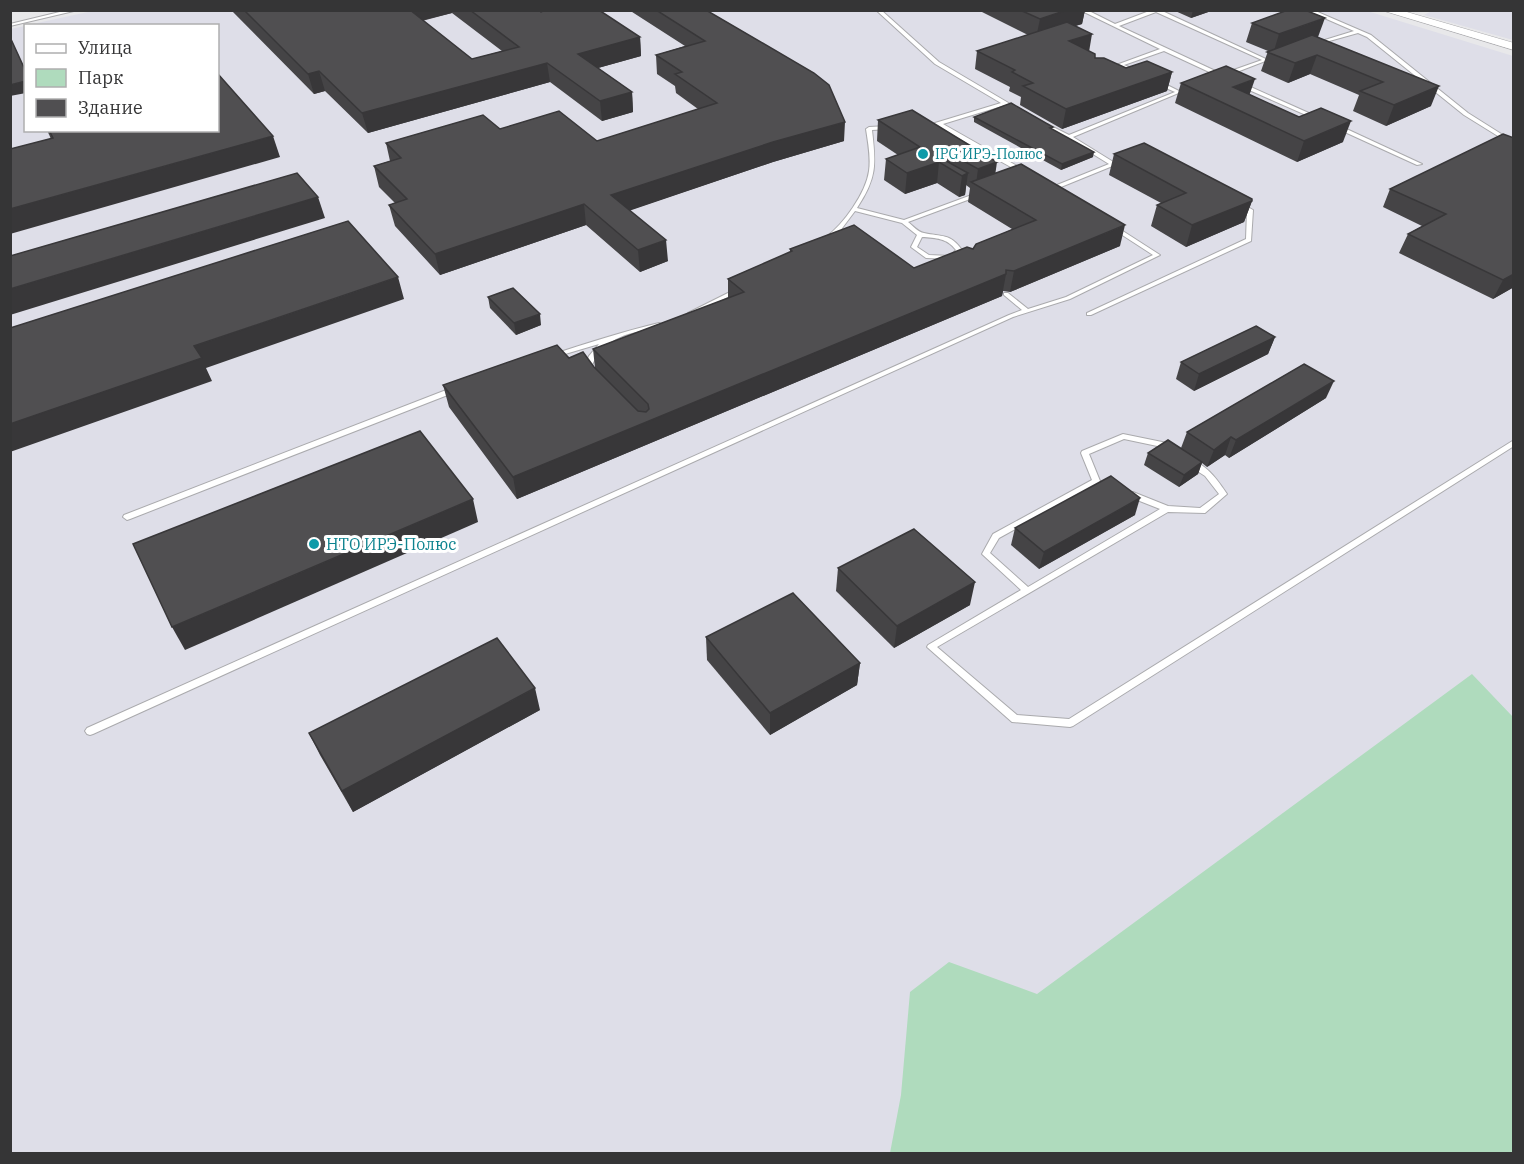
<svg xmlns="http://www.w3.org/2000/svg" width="1524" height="1164" viewBox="0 0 1524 1164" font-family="'IBM Plex Serif',serif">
  <rect width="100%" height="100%" fill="#e8e8ea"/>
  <!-- built -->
  <g fill="#dedee8">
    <polygon points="97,10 1364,10 1513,56 1513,1153 11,1153 10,29 25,26 26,130 218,130 218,26 28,25"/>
    <polygon points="1432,11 1513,11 1513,40 1424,15"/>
  </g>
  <!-- green -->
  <polygon fill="#afdbbd" points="1472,674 1513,717 1513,1153 890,1153 901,1095 910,992 949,962 1037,994"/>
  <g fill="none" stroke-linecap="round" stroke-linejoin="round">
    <!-- service casing -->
    <g stroke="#aaaaad" stroke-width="2">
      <g id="service">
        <polygon points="68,10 78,10 10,26 10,24"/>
        <polygon points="876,10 881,10 939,62 1017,108 1017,110 1015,111 1005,105 943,124 1024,170 1024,172 1020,172 935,125 935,123 1001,103 935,64"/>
        <polygon points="1080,10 1087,10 1115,24 1152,10 1160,10 1268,60 1229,75 1225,75 1225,73 1262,60 1156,12 1119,26 1224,75 1224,77 1220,77 1164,51 1124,65 1138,71 1138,73 1134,73 1120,67 1108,70 1108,68 1160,49"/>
        <polygon points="1306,10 1313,10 1371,35 1468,113 1514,142 1514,146 1464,115 1367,37 1358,33 1315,45 1315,43 1354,31"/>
        <polygon points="1157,82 1161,82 1181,92 1073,137 1115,163 1115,165 1056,189 1052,189 1052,187 1109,164 1067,138 1043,126 1043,124 1047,124 1069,135 1175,92 1157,84"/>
        <polygon points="1240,84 1244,84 1320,118 1315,119 1240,86"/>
        <path d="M888 126 891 128 890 129 872 130C876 165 877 178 857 208L904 220 977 193H981V195L908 222C913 226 918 232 924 233 942 237 950 233 962 250L954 259 926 258 911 247 917 235 902 223 855 211 837 235 829 239 826 237C843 225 866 193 869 171 871 157 868 143 866 129L869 127ZM922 237C936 238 947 238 956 250L950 256 929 255 917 247Z"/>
        <polygon points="1336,126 1340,126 1422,164 1417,165 1336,128"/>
        <polygon points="1239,202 1253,210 1251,241 1091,315 1087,315 1087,313 1246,239 1247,211 1237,205 1236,204"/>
        <polygon points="1115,226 1160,255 1070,299 1013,317 93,734 90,735 87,734 85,731 87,728 1009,315 1022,310 1004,295 1004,293 1008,293 1028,309 1066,297 1153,255 1113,229 1112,228"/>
        <polygon points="736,289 739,291 738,292 693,314 689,314 688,313"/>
        <path d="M659 323 661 324V326C630 334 606 334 591 367L592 369 591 370H587L584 367 589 356 599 344 555 357 553 358 550 356 551 355C587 343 622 332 659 323Z"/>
        <polygon points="454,387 456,387 459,389 458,391 130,519 127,520 123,517 124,515"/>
        <path d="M1123 434 1167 443 1175 449 1171 451 1162 447 1124 439 1089 454 1100 481 1099 483 999 538 990 553 1028 587 1160 509 1127 496 1126 494 1127 492H1133L1168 506 1200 508 1219 494 1205 476 1188 465 1187 463 1188 461C1205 461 1218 481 1227 494L1205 513 1168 512 937 647 1017 715 1069 719 1514 440V446L1073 726 1070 727 1012 722 927 647 928 645 1021 590 982 554 993 534 1092 480 1081 453 1082 451Z"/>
      </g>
    </g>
    <!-- tertiary casing -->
    <g stroke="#aaaaad" stroke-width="1">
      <polygon id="tertiary" points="1381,10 1400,10 1514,43 1514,50"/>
    </g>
    <!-- service -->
    <use href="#service" fill="#fff" fill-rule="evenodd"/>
    <!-- tertiary -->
    <use href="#tertiary" fill="#fff" fill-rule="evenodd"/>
  </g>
  <!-- wall -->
  <g fill="#454446" fill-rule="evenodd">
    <path d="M231 10H540L640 37 641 56 598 68 632 92 633 112 602 121 550 82 368 133 325 91 314 94ZM452 13 502 51 472 59 422 21Z"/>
    <polygon points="629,10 706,10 844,141 773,162 630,210 668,261 640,272 586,225 440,275 395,226 389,205 395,203 379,187 374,166 390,161 386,143 500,129 597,141 698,109 676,93 675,86 657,74 656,55 685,46"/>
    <polygon points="978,10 1085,10 1082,24 1075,26 1089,51 1095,58 1126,68 1172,72 1167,91 1062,129 1020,105 1021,97 1009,91 1010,87 975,69 977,51 1028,35"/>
    <polygon points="1173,10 1214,10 1191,18"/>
    <polygon points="1252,23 1318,37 1431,106 1386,126 1353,111 1359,95 1310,74 1288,83 1261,71 1268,51 1246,42"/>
    <polygon points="1181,83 1250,95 1343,142 1297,162 1175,103"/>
    <polygon points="974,117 1053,130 1093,157 1061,170 974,122"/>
    <polygon points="878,120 996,173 1120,246 1010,292 1003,291 1002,296 517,499 449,407 443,385 569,358 595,368 593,349 728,298 728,279 790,252 790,249 914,268 973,249 1012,229 968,202 970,188 966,185 965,195 959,197 937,183 905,194 884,180 886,159 898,155 877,141"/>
    <polygon points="47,130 218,130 280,157 51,139"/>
    <polygon points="1514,138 1514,287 1493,299 1399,253 1408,234 1422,226 1383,207 1390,189"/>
    <polygon points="1114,154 1252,201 1244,222 1186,247 1151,226 1157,205 1161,203 1109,175"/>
    <polygon points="488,297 541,325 516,335 490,308"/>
    <polygon points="1275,337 1268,354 1194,391 1176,379 1181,362"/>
    <polygon points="1326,398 1229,458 1225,455 1207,467 1202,463 1198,474 1179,487 1144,465 1148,453 1181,448 1187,432"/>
    <polygon points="1135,515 1039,569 1011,545 1015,528"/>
    <polygon points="838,568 970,605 894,648 836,591"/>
    <polygon points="706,637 860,663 857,685 770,735 707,660"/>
    <polygon points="540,710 353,812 320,755 309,733"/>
  </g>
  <!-- shaded-wall -->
  <g fill="#383739">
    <polygon points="404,10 451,10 452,13 407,24"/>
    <polygon points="1067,10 1085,10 1082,24 1036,38 1040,19"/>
    <polygon points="1193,10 1214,10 1191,18"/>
    <polygon points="1325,18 1318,37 1273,54 1279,34"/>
    <polygon points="1092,34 1089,52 1069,41"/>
    <polygon points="640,37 641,56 580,73 578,54"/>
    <polygon points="1317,55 1310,74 1288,83 1295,63"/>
    <polygon points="547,63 550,82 368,133 362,113"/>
    <polygon points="319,71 325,91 314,94 308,74"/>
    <polygon points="1172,72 1167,91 1062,129 1066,109"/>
    <polygon points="1255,79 1248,99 1233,87"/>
    <polygon points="26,81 26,93 10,96 10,85"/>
    <polygon points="1439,86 1431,106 1386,126 1394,105"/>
    <polygon points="632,92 633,112 602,121 600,101"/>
    <polygon points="1351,121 1343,142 1297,162 1304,141"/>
    <polygon points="845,122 844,141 773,162 614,216 611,195 773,142"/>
    <polygon points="273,136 280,157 10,234 10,209"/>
    <polygon points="1094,152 1093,157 1061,170 1062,164"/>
    <polygon points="939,162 937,183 905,194 907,173"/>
    <polygon points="997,162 994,183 976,184 978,169"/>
    <polygon points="968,173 965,195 959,197 962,176"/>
    <polygon points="318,197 325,218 10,315 10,289"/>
    <polygon points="1252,201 1244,222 1186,247 1192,225"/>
    <polygon points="584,204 586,225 440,275 435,254"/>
    <polygon points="1125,225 1120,246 1010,292 1014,271"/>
    <polygon points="666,240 668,261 640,272 638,250"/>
    <polygon points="1006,274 1002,296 517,499 513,477"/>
    <polygon points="1514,274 1514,287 1493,299 1503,280"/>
    <polygon points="398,277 404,299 206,368 212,381 10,452 10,424 194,346"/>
    <polygon points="540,314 541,325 516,335 514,323"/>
    <polygon points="1275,337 1268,354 1194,391 1199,374"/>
    <polygon points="1334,381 1326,398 1229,458 1236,440"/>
    <polygon points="1231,437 1225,455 1207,467 1214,450"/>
    <polygon points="1202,462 1198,474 1179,487 1184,475"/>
    <polygon points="1140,498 1135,515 1039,569 1044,552"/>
    <polygon points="473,499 478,522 185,650 172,627"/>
    <polygon points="975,582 970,605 894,648 897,626"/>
    <polygon points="860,663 857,685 770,735 770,713"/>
    <polygon points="535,688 540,710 353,812 342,791"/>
  </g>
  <!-- building -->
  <g fill="#504f51" stroke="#383739" stroke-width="1.5">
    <polygon points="244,10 410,10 472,59 519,47 470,10 540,10 541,12 545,10 599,10 640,37 578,54 632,92 600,101 547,63 362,113 319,71 308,74"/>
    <polygon points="656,10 706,10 814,73 829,85 845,122 773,142 611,195 666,240 638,250 584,204 435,254 389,205 407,199 374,166 401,158 386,143 483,115 500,129 559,111 597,141 717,103 675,74 682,72 656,55 705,41"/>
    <polygon points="1020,10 1067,10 1040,19"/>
    <polygon points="1288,10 1305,10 1325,18 1279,34 1252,23"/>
    <polygon points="1067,22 1092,34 1069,41 1095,54 1095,58 1104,58 1126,68 1147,61 1172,72 1066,109 1023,86 1033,83 1012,72 1015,70 977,51"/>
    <polygon points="1312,35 1439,86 1394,105 1360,91 1383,82 1317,55 1295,63 1267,52"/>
    <polygon points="10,37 26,72 26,81 10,85"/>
    <polygon points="1226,66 1255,79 1233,87 1299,117 1321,108 1351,121 1304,141 1181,83"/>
    <polygon points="218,74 273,136 10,209 10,149 53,138 49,130 218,130"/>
    <polygon points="1011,103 1053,127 1050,128 1094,152 1062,164 974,117"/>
    <polygon points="912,110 997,162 978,169 953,155 948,155 946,161 968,173 962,176 939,162 907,173 886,159 920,147 878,120"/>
    <polygon points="1503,134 1514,138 1514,274 1503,280 1408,234 1446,214 1390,189"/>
    <polygon points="1144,143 1252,199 1252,201 1192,225 1157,205 1186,193 1114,154"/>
    <polygon points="1021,164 1125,225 1014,271 1006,270 1006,274 513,477 443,385 557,345 569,358 583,352 594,367 638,411 646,412 649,409 648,404 593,349 744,292 728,279 792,251 790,249 854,225 914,268 967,247 973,249 976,244 1036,220 971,182"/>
    <polygon points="297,173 318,197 10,289 10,256"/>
    <polygon points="348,221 398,277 194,346 202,358 10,424 10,328"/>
    <polygon points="513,288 540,314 514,323 488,297"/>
    <polygon points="1256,326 1275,337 1199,374 1181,362"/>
    <polygon points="1304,364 1334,381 1236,440 1231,437 1214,450 1187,432"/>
    <polygon points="420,431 473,499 172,627 133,544"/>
    <polygon points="1168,440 1202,462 1184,475 1148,453"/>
    <polygon points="1111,476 1140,498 1044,552 1015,528"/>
    <polygon points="914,529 975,582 897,626 838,568"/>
    <polygon points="793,593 860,663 770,713 706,637"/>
    <polygon points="497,638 535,688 342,791 309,733"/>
  </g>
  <!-- markers -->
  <g fill="#0f9aa8" stroke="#fff" stroke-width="2">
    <circle cx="923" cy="154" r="6"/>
    <circle cx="314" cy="544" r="6"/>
  </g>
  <g text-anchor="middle" stroke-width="6" stroke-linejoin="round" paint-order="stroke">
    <!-- far-culture labels -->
    <g font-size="14" fill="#0d838f" stroke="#fff" text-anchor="start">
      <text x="935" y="159">IPG ИРЭ-Полюс</text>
    </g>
    <!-- culture labels -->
    <g font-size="16" fill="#0d838f" stroke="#fff" text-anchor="start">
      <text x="326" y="550">НТО ИРЭ-Полюс</text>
    </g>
  </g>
  <!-- border -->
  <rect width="1524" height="1164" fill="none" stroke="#353536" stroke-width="24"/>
  <!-- legend -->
  <rect x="24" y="24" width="195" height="108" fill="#ffffff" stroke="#aeaeaf" stroke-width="1.5"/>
  <rect x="36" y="44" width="30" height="9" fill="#ffffff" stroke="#aeaeaf" stroke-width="1.5"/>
  <text x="78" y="54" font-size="18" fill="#353536">Улица</text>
  <rect x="36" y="69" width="30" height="18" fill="#afdbbd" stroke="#aeaeaf" stroke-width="1.5"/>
  <text x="78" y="84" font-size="18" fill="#353536">Парк</text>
  <rect x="36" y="99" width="30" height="18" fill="#504f51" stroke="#aeaeaf" stroke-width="1.5"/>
  <text x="78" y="114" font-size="18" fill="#353536">Здание</text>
</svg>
